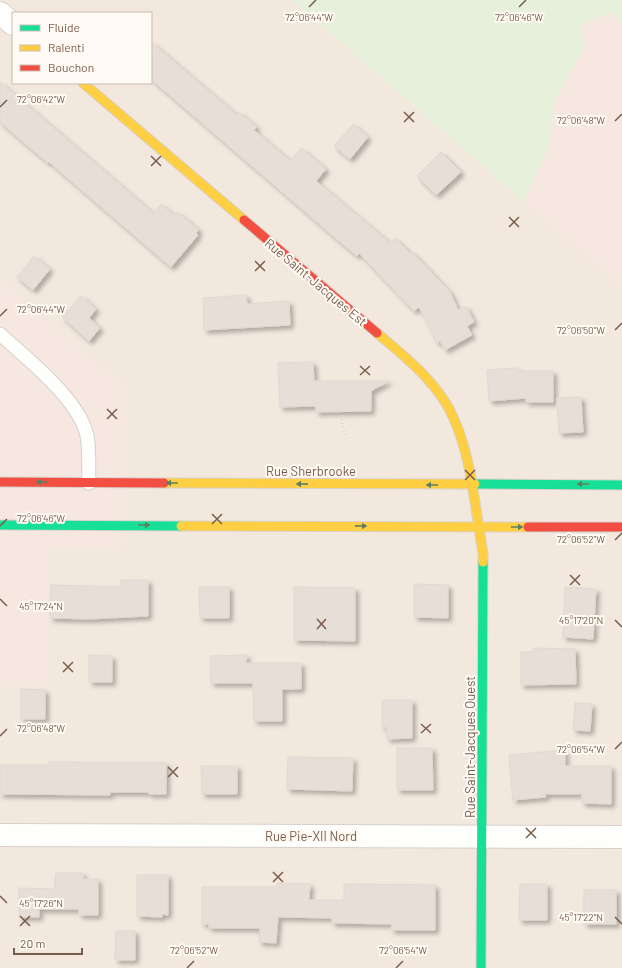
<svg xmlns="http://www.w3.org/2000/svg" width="622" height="968" viewBox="0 0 622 968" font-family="Barlow,sans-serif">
  <defs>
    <filter id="shadow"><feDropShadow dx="3.5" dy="3.5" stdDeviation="2" flood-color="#0004"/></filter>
  </defs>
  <rect width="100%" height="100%" fill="#f9f5f0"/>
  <!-- residential -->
  <path fill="#f2e8de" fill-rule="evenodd" d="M0 0H292L622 286V968H0V685H48V548L125 388 0 281ZM13 13H151V83H13Z"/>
  <!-- commercial -->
  <g fill="#f6e8e1">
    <polygon points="612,12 622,25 622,286 524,202 548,148 555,101 585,46 580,25"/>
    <polygon points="0,281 125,388 125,548 48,548 48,685 0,685"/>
  </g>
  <!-- green -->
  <polygon fill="#e7f0db" points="292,0 622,0 622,25 612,12 580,25 585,46 555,101 548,148 524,202"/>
  <!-- building -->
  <g fill="#e6ded7" stroke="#e2d8d2" filter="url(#shadow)">
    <polygon points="151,42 237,115 239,112 257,127 254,130 290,161 301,148 326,169 316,181 390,243 395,238 410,253 412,252 450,292 458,310 466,306 474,322 467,326 472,335 445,350 440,341 437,343 419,307 414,311 359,253 357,256 339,241 151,79"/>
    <polygon points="0,82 153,213 161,204 174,215 177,212 199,230 196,233 198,235 171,267 49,162 48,163 0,122"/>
    <polygon points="353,124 368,137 350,159 334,146"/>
    <polygon points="441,152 461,172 436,195 417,176"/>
    <polygon points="34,256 50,269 33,290 17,277"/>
    <polygon points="246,295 247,304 289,301 290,325 204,330 203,298"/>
    <polygon points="81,296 96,309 89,318 100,328 89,341 62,317"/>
    <polygon points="313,362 314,381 389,381 371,391 371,411 316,412 316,406 280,407 278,363"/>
    <polygon points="517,368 517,371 553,371 553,402 526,402 526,398 489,401 487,370"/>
    <polygon points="581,397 583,432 559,433 557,398"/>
    <polygon points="121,580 148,580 148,616 90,619 50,618 51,585 121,587"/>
    <polygon points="414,584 448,585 448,618 414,617"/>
    <polygon points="199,587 229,587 229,618 200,618"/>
    <polygon points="294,587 355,588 355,641 294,640"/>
    <polygon points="565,587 596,589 593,639 563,637"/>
    <polygon points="533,648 575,649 576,684 521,685 521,652 534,652"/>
    <polygon points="89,655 112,656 112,682 89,682"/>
    <polygon points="247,655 246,663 301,663 301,689 282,689 282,721 254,721 253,683 211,683 210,656"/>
    <polygon points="21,689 45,690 45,719 21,719"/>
    <polygon points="382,700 412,700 412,738 387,739 387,727 382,727"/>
    <polygon points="575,703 592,704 590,731 573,730"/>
    <polygon points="397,748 432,748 433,790 397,790"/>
    <polygon points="565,750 565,766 611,766 611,804 582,803 582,794 545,794 546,797 513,800 509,755"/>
    <polygon points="288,757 353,758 352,791 287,789"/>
    <polygon points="49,762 166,763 166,794 149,794 149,792 110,792 110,795 0,794 0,765 49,765"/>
    <polygon points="201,766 237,766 237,794 202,794"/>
    <polygon points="56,873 83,873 83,879 98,879 98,915 79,915 79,909 39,909 39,917 19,917 19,888 54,889"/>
    <polygon points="137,875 168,875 168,915 162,914 162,917 137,916"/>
    <polygon points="277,883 310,884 309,900 344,900 344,884 435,885 435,930 391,930 392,924 332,923 332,918 278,917 276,943 259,942 260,928 209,928 209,924 202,924 202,887 277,887"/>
    <polygon points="520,884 547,884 547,920 519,920"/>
    <rect x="584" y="890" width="32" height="34"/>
    <polygon points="116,931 135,931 135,960 115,960"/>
  </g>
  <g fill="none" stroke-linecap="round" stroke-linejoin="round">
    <!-- lane casing -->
    <g stroke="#d7d1cb" stroke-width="15">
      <path id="lane" d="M0 334C27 359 80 400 87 436 90 451 88 468 89 483"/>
    </g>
    <!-- street casing -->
    <g stroke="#d7d1cb" stroke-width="24">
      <g id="street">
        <polyline points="0,13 13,24"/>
        <polyline points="0,835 622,837"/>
      </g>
    </g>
    <!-- fast casing -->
    <g stroke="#d9d2cb" stroke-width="11">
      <g id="fast">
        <polyline points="475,484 622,485"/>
        <polyline points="0,525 181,526"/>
        <polyline points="481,968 483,562"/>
      </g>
    </g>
    <!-- slow casing -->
    <g stroke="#d9d2cb" stroke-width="11">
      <g id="slow">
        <polyline points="83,83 244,220"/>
        <path d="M377 333C405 357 439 383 454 419 472 460 475 509 483 553V562"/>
        <polyline points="164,483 475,484"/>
        <polyline points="181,526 528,527"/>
      </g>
    </g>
    <!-- jam casing -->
    <g stroke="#d9d2cb" stroke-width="11">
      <g id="jam">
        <polyline points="244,220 377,333"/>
        <polyline points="0,482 164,483"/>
        <polyline points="528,527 622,527"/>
      </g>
    </g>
    <!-- path -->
    <polyline stroke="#dcd5d0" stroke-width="2.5" stroke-dasharray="1 3" stroke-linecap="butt" points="342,415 342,427 348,438"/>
    <!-- lane -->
    <use href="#lane" stroke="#fefefd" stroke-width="13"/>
    <!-- street -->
    <use href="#street" stroke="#fefefd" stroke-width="22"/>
    <!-- fast -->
    <use href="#fast" stroke="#16e098" stroke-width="9"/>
    <!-- slow -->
    <use href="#slow" stroke="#ffcf43" stroke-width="9"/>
    <!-- jam -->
    <use href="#jam" stroke="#f24e42" stroke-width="9"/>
  </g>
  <!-- one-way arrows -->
  <defs><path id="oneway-solid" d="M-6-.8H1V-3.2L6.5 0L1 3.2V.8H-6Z"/></defs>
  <g fill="#617d60">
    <use href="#oneway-solid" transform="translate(42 482) rotate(-180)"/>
    <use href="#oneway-solid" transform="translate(172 483) rotate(-180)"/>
    <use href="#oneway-solid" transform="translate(302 484) rotate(-179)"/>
    <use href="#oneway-solid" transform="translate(583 484) rotate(-180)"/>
    <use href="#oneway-solid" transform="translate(432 485) rotate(-180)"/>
    <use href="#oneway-solid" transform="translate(144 525)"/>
    <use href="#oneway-solid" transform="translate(361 526) rotate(1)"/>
    <use href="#oneway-solid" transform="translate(517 527)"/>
  </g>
  <!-- ticks -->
  <path fill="none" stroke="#7a5c4d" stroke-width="1.5" d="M309 7 316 0M519 7 526 0M0 107 7 100M404 112 414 122M615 121 622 114M404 122 414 112M151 156 161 166M151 166 161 156M509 217 519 227M509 227 519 217M255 261 265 271M255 271 265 261M0 316 7 309M615 330 622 323M360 366 370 375M360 375 370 366M107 409 117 419M107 419 117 409M465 470 475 480M465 480 475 470M212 514 222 524M212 524 222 514M0 526 7 519M615 540 622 533M570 575 580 585M570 585 580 575M0 599 7 606M317 619 326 629M615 620 622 627M317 629 326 619M63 662 73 672M63 672 73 662M421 724 431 733M421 733 431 724M0 736 7 729M615 749 622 742M168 767 178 777M168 777 178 767M526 828 536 838M526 838 536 828M273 872 283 882M273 882 283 872M0 896 7 903M20 916 30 926M615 917 622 924M20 926 30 916M187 968 194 961M396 968 403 961"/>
  <g text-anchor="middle" stroke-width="4" stroke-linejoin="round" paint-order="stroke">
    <!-- street labels -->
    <g font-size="13" fill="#7a5c4d" stroke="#fffaf3">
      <text transform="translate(316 282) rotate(40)" y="5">Rue Saint-Jacques Est</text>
      <text x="311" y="476">Rue Sherbrooke</text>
      <text transform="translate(470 747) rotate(-90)" y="5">Rue Saint-Jacques Ouest</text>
      <text x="311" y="841">Rue Pie-XII Nord</text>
    </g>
  </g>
  <g font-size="10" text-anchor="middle" fill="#7a5c4d" stroke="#fffaf3" stroke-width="4" stroke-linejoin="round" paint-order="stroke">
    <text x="309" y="21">72°06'44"W</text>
    <text x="519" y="21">72°06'46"W</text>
    <text x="41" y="103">72°06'42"W</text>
    <text x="581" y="124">72°06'48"W</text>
    <text x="41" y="313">72°06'44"W</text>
    <text x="581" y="334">72°06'50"W</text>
    <text x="41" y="522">72°06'46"W</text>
    <text x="581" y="543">72°06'52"W</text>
    <text x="41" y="610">45°17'24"N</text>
    <text x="581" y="624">45°17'20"N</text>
    <text x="41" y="732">72°06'48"W</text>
    <text x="581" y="753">72°06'54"W</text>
    <text x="41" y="907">45°17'26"N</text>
    <text x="581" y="921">45°17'22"N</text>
    <text x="194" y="954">72°06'52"W</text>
    <text x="403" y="954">72°06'54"W</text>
  </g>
  <!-- legend -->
  <rect x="12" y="12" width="140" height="72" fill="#fffaf3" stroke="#cabbb1"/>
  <rect x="20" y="25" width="20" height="6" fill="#16e098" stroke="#cabbb1"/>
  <text x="48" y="32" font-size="12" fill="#7a5c4d">Fluide</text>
  <rect x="20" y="45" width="20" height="6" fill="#ffcf43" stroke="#cabbb1"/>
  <text x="48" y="52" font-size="12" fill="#7a5c4d">Ralenti</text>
  <rect x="20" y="65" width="20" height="6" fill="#f24e42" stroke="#cabbb1"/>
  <text x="48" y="72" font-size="12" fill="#7a5c4d">Bouchon</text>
  <!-- scale -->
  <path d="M14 948v6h68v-6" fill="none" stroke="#7a5c4d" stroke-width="2"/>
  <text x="20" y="948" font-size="12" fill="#7a5c4d" stroke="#fffaf3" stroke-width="3" paint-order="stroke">20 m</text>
</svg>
